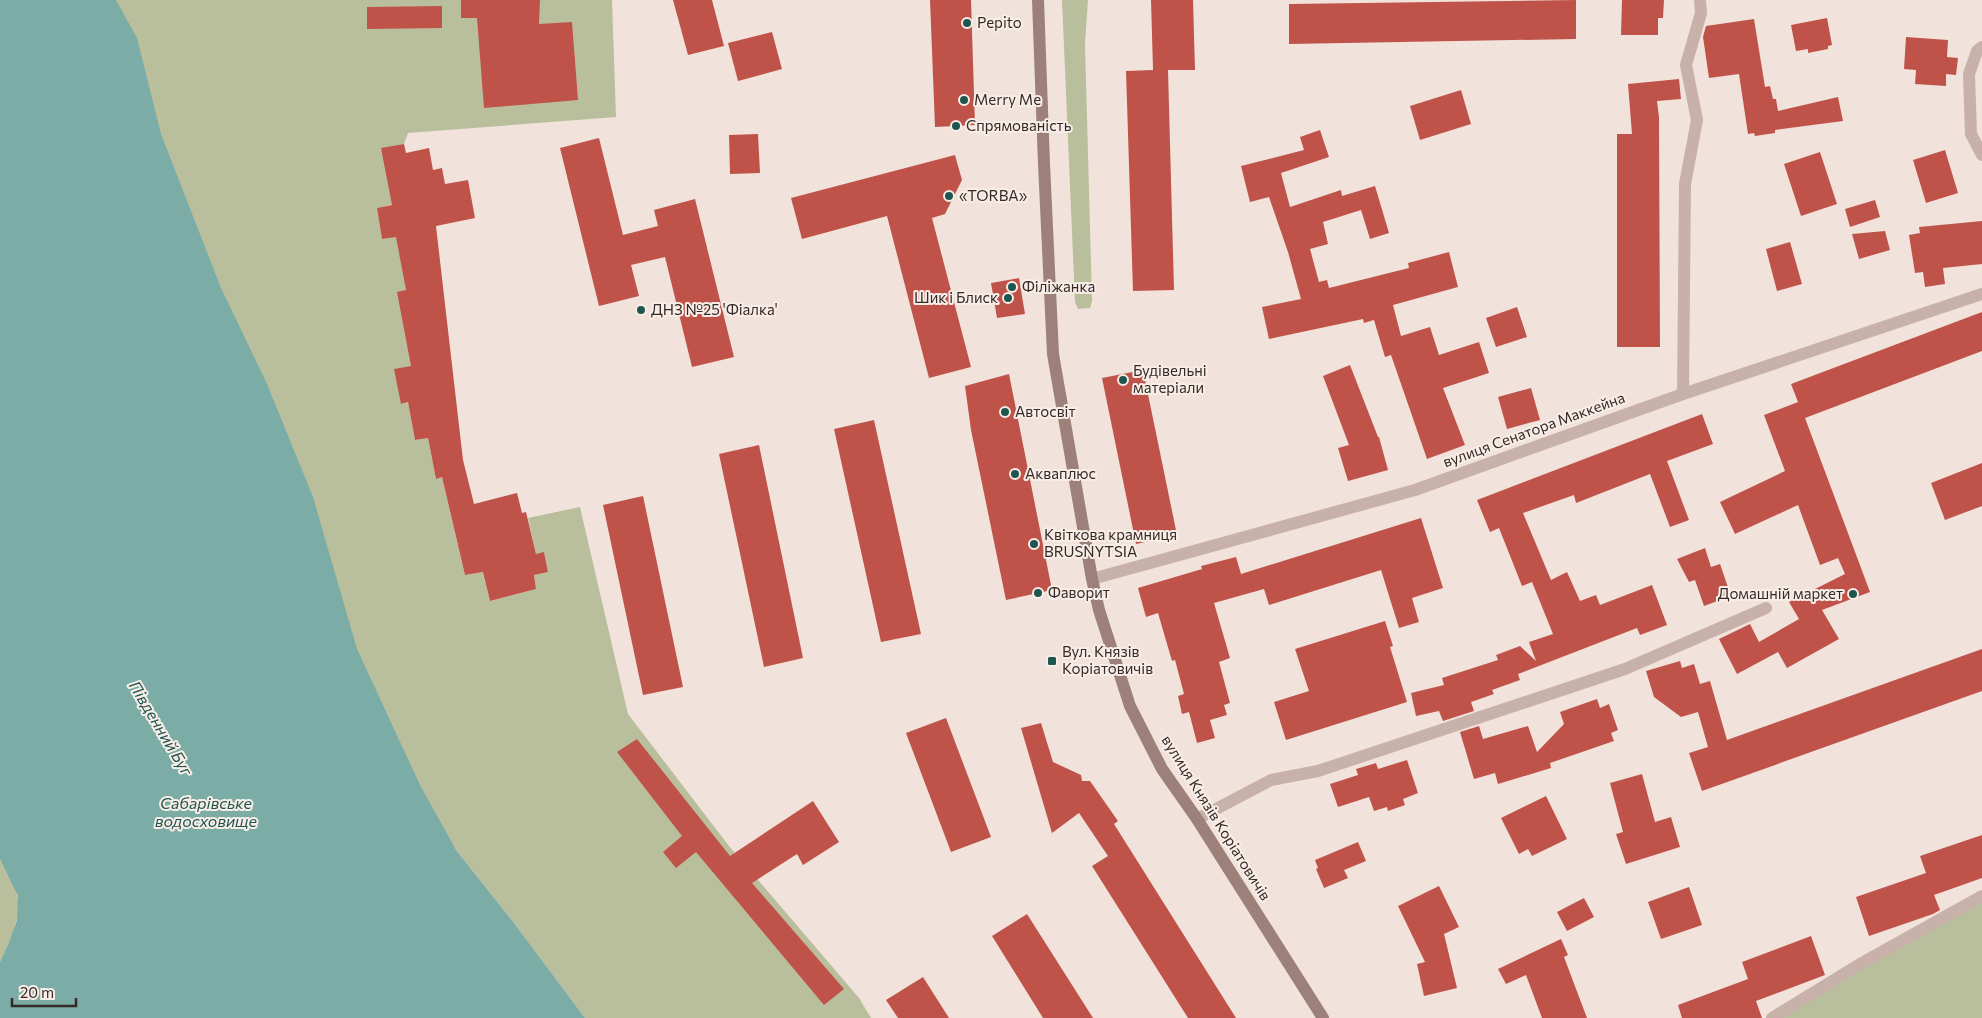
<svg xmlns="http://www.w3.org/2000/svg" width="1982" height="1018" viewBox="0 0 1982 1018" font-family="Commissioner,sans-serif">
  <rect width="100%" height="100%" fill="#f1e3db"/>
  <!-- green -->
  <g fill="#b9bf9c">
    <polygon points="94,0 612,0 616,117 408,133 404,144 381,149 410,201 377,208 382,239 402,235 411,366 402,404 408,402 415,440 428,438 436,479 442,477 465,575 483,572 490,601 536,589 534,575 548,572 544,553 536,554 528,518 580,507 628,714 729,846 859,998 871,1018 585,1018 514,923 456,850 322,644"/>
    <polygon points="1062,0 1088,0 1085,43 1092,301 1090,308 1078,309 1075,302"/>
    <path d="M0 859C6 871 13 882 17 894 23 913 9 945 0 962Z"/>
    <polygon points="1982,896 1982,1018 1772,1018"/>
  </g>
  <!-- water -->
  <polygon fill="#7baca6" points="0,0 116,0 137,38 161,134 221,288 267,384 313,497 357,649 420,785 456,850 514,923 585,1018 0,1018 0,962 8,945 17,920 18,896 0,859"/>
  <!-- building -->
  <g fill="#c05349">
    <polygon points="461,0 540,0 539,24 572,22 578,100 484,108 477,18 461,18"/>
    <polygon points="673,0 712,0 724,46 688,55"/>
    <polygon points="930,0 971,0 975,125 935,127"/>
    <polygon points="1151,0 1193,0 1195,70 1168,70 1174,290 1133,291 1126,71 1153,70"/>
    <polygon points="1576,0 1576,39 1289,44 1289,4"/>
    <polygon points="1622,0 1664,0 1663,18 1658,18 1658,35 1621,35"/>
    <polygon points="442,6 442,28 367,29 367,7"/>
    <polygon points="1827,18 1832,45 1828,46 1828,49 1808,53 1808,49 1796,51 1791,25"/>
    <polygon points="1754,19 1765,87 1770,86 1773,99 1776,99 1778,111 1838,97 1843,121 1775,130 1775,133 1755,136 1754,133 1748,134 1739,74 1709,78 1703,37 1706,26"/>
    <polygon points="772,32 782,69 738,81 728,43"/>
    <polygon points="1906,37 1948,40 1947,57 1958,58 1956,75 1946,74 1946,86 1915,84 1916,70 1904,69"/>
    <polygon points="1679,79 1681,99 1657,101 1659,117 1660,347 1617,347 1617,134 1632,134 1628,84"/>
    <polygon points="1461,90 1471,124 1420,140 1410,106"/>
    <polygon points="1320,130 1329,157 1281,173 1290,207 1341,190 1342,196 1375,186 1389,233 1370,239 1361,210 1323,222 1328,244 1310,249 1319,282 1327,280 1329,288 1409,268 1408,263 1449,252 1458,287 1393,305 1401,336 1430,327 1439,355 1479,342 1489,373 1443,388 1465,445 1427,459 1391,355 1385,357 1374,320 1364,323 1363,319 1269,339 1262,307 1301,299 1288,252 1269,197 1250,202 1241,166 1304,150 1300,137"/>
    <polygon points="758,134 760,173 730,174 729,135"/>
    <polygon points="599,138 623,235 658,226 654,210 695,199 734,357 692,367 665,257 631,265 639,296 599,306 560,148"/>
    <polygon points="404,144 406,153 429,148 433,170 442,168 445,184 468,180 475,218 436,226 463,460 474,504 517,493 522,513 526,512 536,554 544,552 548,572 534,575 536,589 490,601 483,572 465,575 442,477 436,479 428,438 415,440 408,402 401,404 394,369 411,366 397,292 406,290 396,237 382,239 377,208 392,205 381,148"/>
    <polygon points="1945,150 1958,193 1926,203 1913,160"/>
    <polygon points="1820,152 1837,204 1801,216 1784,164"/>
    <polygon points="955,155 962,180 945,214 932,218 971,367 929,378 887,216 802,239 791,198"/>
    <polygon points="1875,200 1880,217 1850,227 1845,209"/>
    <polygon points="1982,221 1982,264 1943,268 1945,284 1925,287 1923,272 1915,273 1909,235 1920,233 1919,227"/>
    <polygon points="1885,231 1890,250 1859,259 1852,234"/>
    <polygon points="1790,242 1802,284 1777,291 1766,249"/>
    <polygon points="1019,278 1025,314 997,318 991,283"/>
    <polygon points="1517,307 1527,337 1496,347 1486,318"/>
    <polygon points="1982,312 1982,351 1805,418 1870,592 1822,610 1839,639 1787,668 1778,652 1737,674 1719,639 1750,624 1759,642 1799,619 1789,602 1845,574 1838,558 1820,565 1798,505 1735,534 1720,502 1785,471 1764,415 1798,402 1791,384"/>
    <polygon points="1350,365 1378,437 1379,437 1388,470 1348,481 1338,448 1349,445 1323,376"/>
    <polygon points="1143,370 1177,535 1136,544 1102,378"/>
    <polygon points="1009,374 1052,590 1006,600 971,430 965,386"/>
    <polygon points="1531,388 1540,420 1507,429 1498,397"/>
    <polygon points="1702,414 1713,444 1667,461 1689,520 1670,527 1650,474 1576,503 1574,495 1523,513 1551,580 1567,572 1580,601 1596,595 1600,605 1652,585 1667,625 1640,635 1637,628 1518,674 1520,680 1492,690 1494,694 1471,702 1474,711 1443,721 1439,711 1416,716 1411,693 1444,685 1442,678 1498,660 1496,655 1520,646 1536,661 1529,642 1553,634 1532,582 1522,586 1499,528 1490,532 1477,500"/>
    <polygon points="874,420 921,634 881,642 834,429"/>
    <polygon points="759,445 803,658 764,667 719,454"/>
    <polygon points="1982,463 1982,506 1945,520 1931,483"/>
    <polygon points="643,496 683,687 643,695 603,505"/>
    <polygon points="1421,518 1443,588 1412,598 1419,622 1399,628 1381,570 1269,605 1264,589 1214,603 1230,658 1219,662 1230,703 1224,705 1227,715 1210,720 1215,738 1197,743 1189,712 1182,714 1178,696 1184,694 1175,660 1172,661 1158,613 1146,617 1138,588 1202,569 1201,566 1236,557 1241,574"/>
    <polygon points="1705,548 1711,567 1720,564 1731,596 1704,606 1695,580 1689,582 1677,559"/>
    <polygon points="1385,621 1393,646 1390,647 1407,702 1286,740 1274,702 1309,691 1295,649"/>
    <polygon points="1982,649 1982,691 1702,791 1689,753 1708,747 1698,712 1681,717 1654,697 1646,671 1680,661 1682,668 1694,664 1700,684 1710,681 1727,740"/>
    <polygon points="1597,699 1600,708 1609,704 1618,730 1611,733 1614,741 1550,763 1551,768 1498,784 1495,773 1474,779 1460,732 1479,726 1483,739 1528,726 1537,752 1564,724 1560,712"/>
    <polygon points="946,718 991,837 951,852 906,733"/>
    <polygon points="1041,723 1053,762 1081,775 1082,781 1090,781 1118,821 1114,824 1236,1018 1188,1018 1092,866 1108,856 1079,813 1052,833 1021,728"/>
    <polygon points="637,739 730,856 813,801 839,842 803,865 797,854 752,883 844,989 824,1005 696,852 676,868 663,852 682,836 617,752"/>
    <polygon points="1407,760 1418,793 1403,799 1405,805 1388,811 1387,807 1374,811 1369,797 1338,807 1330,784 1358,775 1356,769 1376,763 1378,769"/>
    <polygon points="1642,774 1655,822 1671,817 1680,847 1626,864 1616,834 1623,832 1610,783"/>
    <polygon points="1546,796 1567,839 1532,856 1528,849 1519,854 1501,818"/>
    <polygon points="1982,835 1982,878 1934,895 1940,910 1933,914 1869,936 1856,897 1926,873 1920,856"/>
    <polygon points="1358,842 1366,861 1344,870 1348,878 1324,888 1316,869 1318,868 1315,860"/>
    <polygon points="1439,886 1459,927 1444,934 1457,988 1424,996 1417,964 1425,962 1398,906"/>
    <polygon points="1689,887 1702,925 1661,939 1648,902"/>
    <polygon points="1584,898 1594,917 1567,931 1557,912"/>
    <polygon points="1027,914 1093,1018 1043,1018 992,936"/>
    <polygon points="1811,936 1825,975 1756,1001 1762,1018 1682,1018 1678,1005 1748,979 1742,962"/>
    <polygon points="1561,939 1568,955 1564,957 1587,1018 1542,1018 1526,975 1506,984 1498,969"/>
    <polygon points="923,977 949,1018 898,1018 886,1000"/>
  </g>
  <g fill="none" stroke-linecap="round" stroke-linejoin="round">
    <!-- minor -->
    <g stroke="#c8b1a8" stroke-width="12">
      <polyline points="1982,47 1977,51 1969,74 1971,134 1982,155"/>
      <polyline points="1683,394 1685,184 1697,120 1686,65 1701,13 1700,0"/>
      <polyline points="1092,579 1415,490 1683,394 1982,294"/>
      <polyline points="1197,819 1271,780 1318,771 1625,669 1766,608"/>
      <polyline points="1772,1018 1860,964 1982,896"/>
    </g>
    <!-- secondary -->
    <polyline stroke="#9c8079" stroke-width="12" points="1038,0 1044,164 1053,354 1092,579 1099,610 1130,706 1162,769 1197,819 1323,1018"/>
  </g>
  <!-- markers -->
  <g fill="#1f554f" stroke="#f8eee7" stroke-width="2">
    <circle cx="967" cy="23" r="5"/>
    <circle cx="964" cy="100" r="5"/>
    <circle cx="956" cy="126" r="5"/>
    <circle cx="949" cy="196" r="5"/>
    <circle cx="1012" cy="287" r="5"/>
    <circle cx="1008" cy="298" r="5"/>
    <circle cx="641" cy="310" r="5"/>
    <circle cx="1123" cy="380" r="5"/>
    <circle cx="1005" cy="412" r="5"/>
    <circle cx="1015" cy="474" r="5"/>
    <circle cx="1034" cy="544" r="5"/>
    <circle cx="1038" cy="593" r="5"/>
    <circle cx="1853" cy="594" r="5"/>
    <rect x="1047" y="656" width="10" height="10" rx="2.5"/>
  </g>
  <g text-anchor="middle" stroke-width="4" stroke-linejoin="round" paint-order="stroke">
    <!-- poi labels -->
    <g font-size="15" fill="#352a28" stroke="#f8eee7" text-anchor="start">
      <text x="977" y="28">Pepito</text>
      <text x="974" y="105">Merry Me</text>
      <text x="966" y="131">Спрямованість</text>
      <text x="959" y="201">«TORBA»</text>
      <text x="1022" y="292">Філіжанка</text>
      <text x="998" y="303" text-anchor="end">Шик і Блиск</text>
      <text x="651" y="315">ДНЗ №25 'Фіалка'</text>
      <text x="1133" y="376">Будівельні<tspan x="1133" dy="17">матеріали</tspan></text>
      <text x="1015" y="417">Автосвіт</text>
      <text x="1025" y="479">Акваплюс</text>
      <text x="1044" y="540">Квіткова крамниця<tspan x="1044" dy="17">BRUSNYTSIA</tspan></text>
      <text x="1048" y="598">Фаворит</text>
      <text x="1843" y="599" text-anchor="end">Домашній маркет</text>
      <text x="1062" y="657">Вул. Князів<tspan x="1062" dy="17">Коріатовичів</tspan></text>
    </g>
    <!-- street labels -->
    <g font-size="15" fill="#352a28" stroke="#f8eee7">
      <text transform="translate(1534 430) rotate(-20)" y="5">вулиця Сенатора Маккейна</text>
      <text transform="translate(1216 818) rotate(58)" y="5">вулиця Князів Коріатовичів</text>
    </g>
    <!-- water labels -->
    <g font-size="16" font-style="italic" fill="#1f554f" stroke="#f8eee7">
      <text transform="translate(161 728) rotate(59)" y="6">Південний Буг</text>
      <text x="206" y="809">Сабарівське<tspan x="206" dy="18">водосховище</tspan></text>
    </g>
  </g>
  <!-- scale -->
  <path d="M12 998v8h64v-8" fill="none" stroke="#352a28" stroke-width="2.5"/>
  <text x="20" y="998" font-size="15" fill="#352a28" stroke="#f8eee7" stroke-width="4" paint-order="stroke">20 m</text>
</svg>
